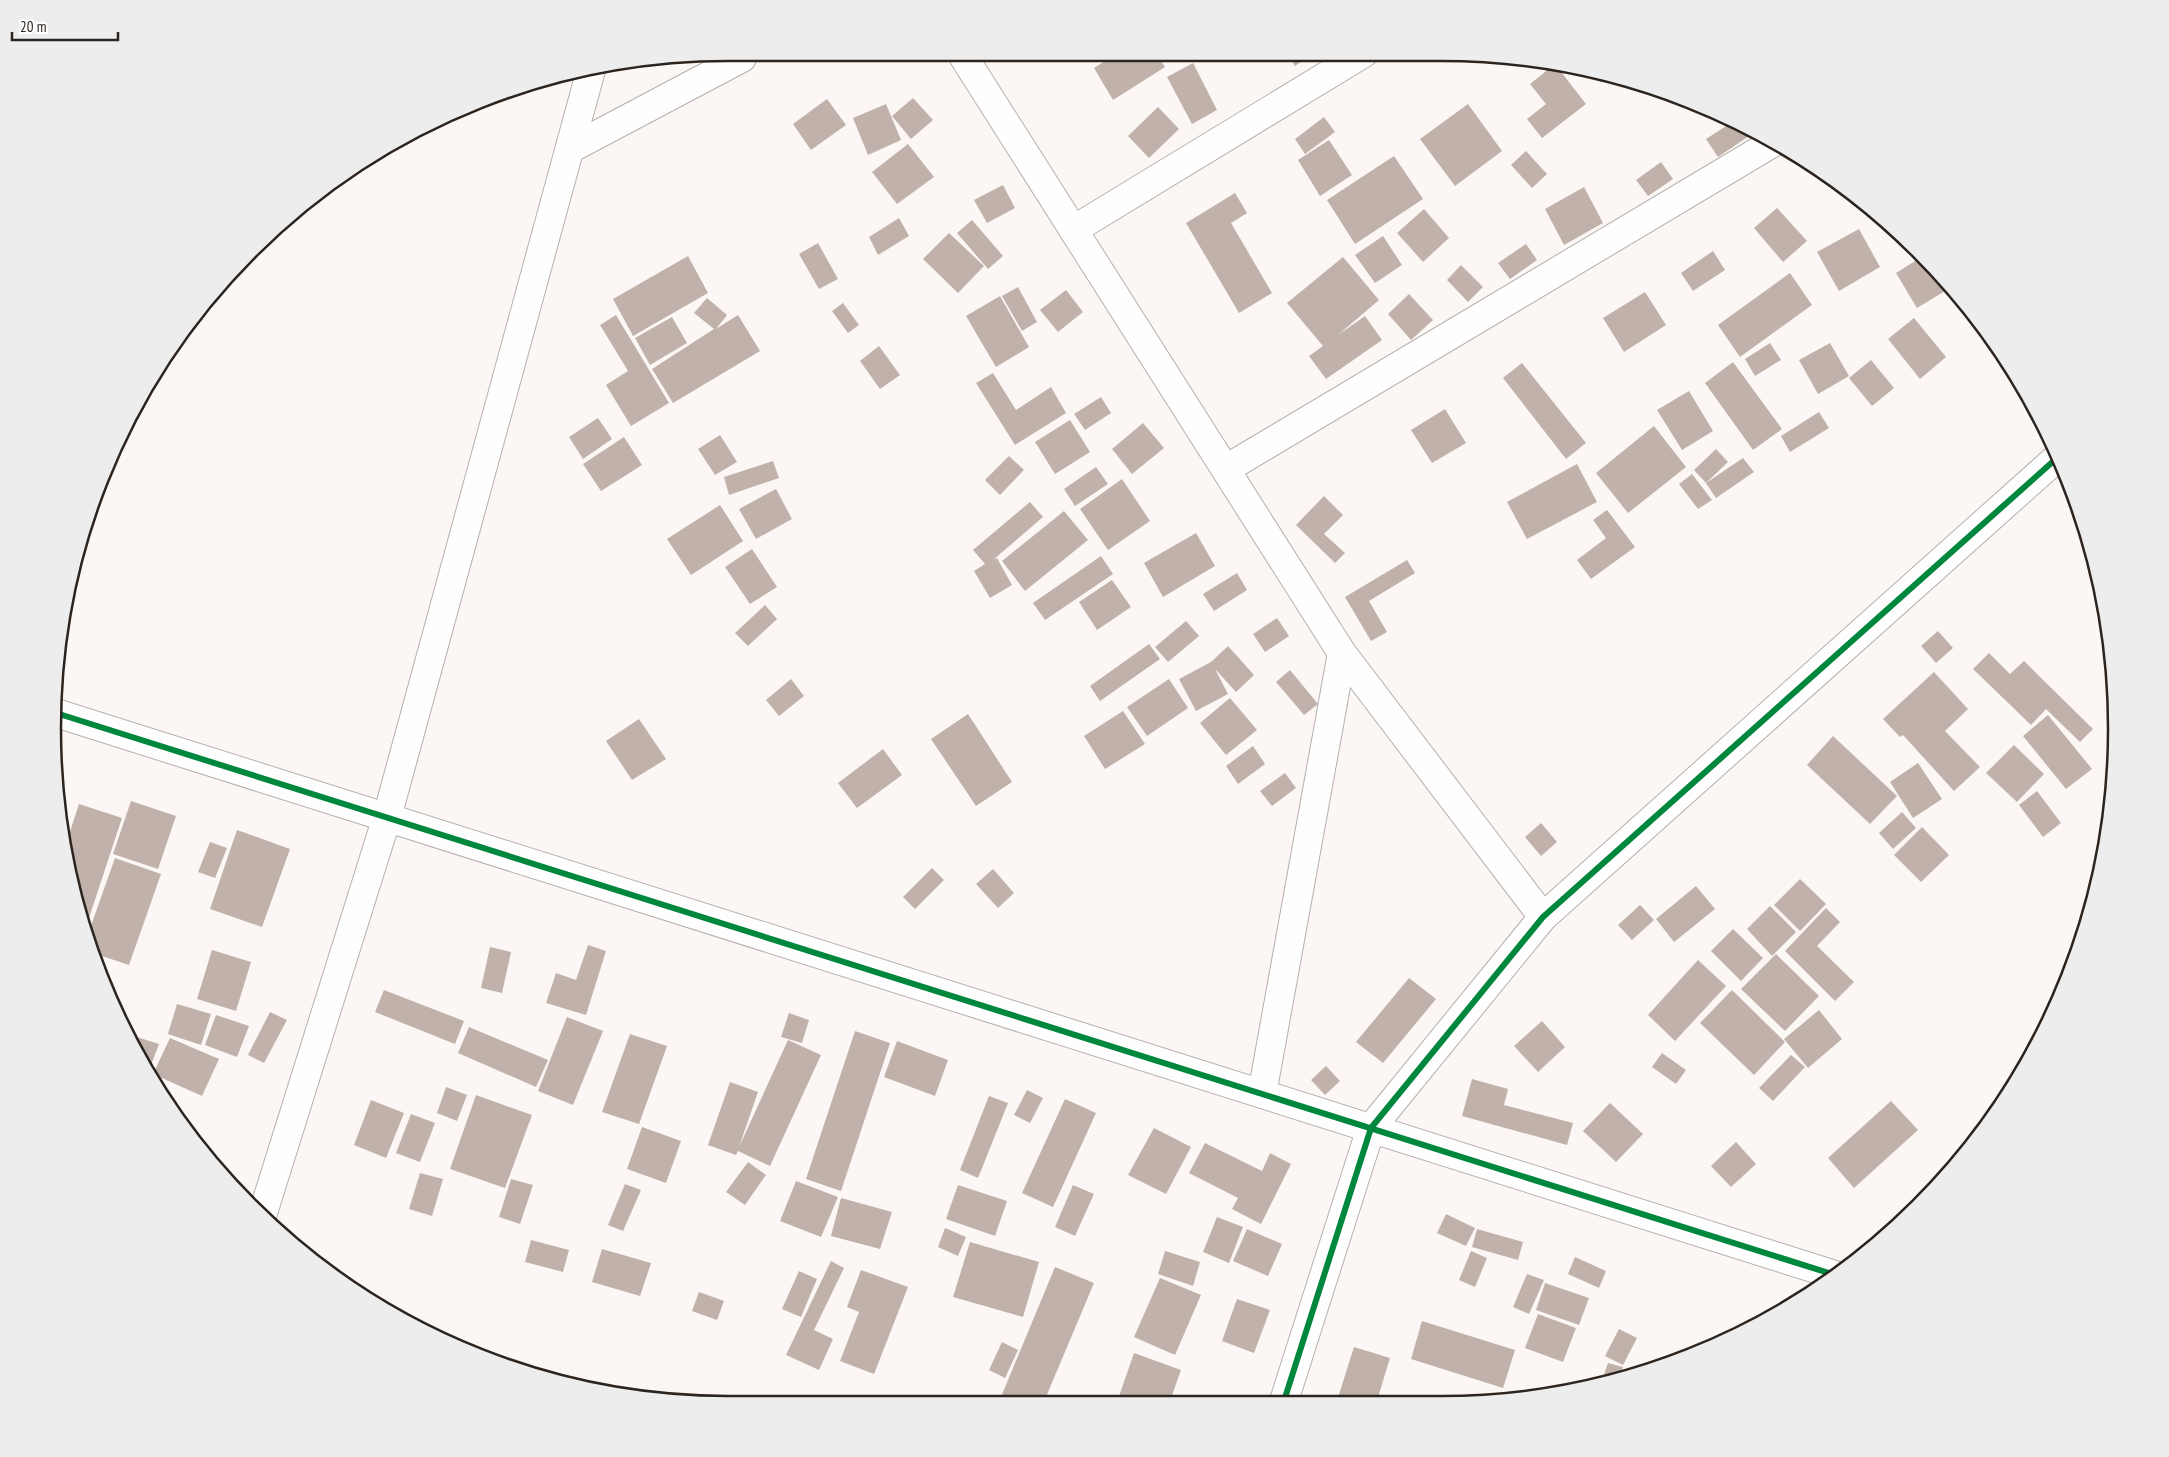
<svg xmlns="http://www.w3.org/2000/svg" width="2169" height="1457" viewBox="0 0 2169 1457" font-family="'PT Sans Narrow',sans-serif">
  <rect width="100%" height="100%" fill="#fcf7f5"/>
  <!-- building -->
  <g fill="#c0b2aa">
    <polygon points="1314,53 1295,66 1287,54"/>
    <polygon points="1115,55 1157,55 1165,67 1113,100 1094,68"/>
    <polygon points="1518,60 1530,61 1522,67"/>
    <polygon points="1193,63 1217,110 1192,124 1167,77"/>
    <polygon points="1555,64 1586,104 1542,138 1527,119 1546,104 1530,84"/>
    <polygon points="913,98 933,120 911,139 892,116"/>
    <polygon points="827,99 846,125 811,150 793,124"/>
    <polygon points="886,104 901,140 868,155 853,118"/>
    <polygon points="1468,104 1502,151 1455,186 1420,139"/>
    <polygon points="1158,107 1179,129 1149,158 1128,136"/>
    <polygon points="1324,117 1335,132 1305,154 1295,139"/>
    <polygon points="1734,121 1740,123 1749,136 1718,157 1706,139"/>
    <polygon points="1329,140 1352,175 1320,196 1298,160"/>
    <polygon points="908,144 934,177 897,204 872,172"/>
    <polygon points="1526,151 1547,174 1532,188 1511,165"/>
    <polygon points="1394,156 1423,199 1355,244 1327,200"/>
    <polygon points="1661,162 1673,179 1648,196 1636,180"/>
    <polygon points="1003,185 1015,208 987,223 974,200"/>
    <polygon points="1584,187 1603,223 1564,245 1545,209"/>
    <polygon points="1235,193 1247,213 1231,223 1272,293 1239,313 1186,223"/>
    <polygon points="1777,208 1807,241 1783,262 1754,228"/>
    <polygon points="1424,209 1449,238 1423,262 1397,233"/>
    <polygon points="899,218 909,236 878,255 869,237"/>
    <polygon points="972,220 1003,256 988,269 957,233"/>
    <polygon points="1859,229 1880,267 1839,291 1817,252"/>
    <polygon points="949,233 984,266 958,293 923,259"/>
    <polygon points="1383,236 1402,265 1375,283 1355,255"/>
    <polygon points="818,243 838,279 819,289 799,254"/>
    <polygon points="1526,244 1537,260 1510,279 1498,263"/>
    <polygon points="1713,251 1725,270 1693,291 1681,273"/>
    <polygon points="688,256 708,293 633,336 613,299"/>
    <polygon points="1923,256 1950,288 1917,308 1896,273"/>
    <polygon points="1343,257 1379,300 1338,335 1365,316 1382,340 1326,379 1309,356 1323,346 1287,303"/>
    <polygon points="1461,265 1483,287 1468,302 1447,280"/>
    <polygon points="1790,273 1812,305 1740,357 1718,325"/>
    <polygon points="1018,287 1037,322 1022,331 1002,296"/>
    <polygon points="1066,290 1083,312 1058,332 1040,310"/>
    <polygon points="1645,292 1666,325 1624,352 1603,318"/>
    <polygon points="1409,294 1433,320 1411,340 1388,314"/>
    <polygon points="1000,296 1029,347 996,367 966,316"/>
    <polygon points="707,298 727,315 716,329 738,315 760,351 673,403 652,369 714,329 694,313"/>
    <polygon points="843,303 859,325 848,333 832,311"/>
    <polygon points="616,315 669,403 631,426 606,385 628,371 600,325"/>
    <polygon points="672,317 687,343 650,365 635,338"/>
    <polygon points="1914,318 1946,357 1920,379 1888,339"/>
    <polygon points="1770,343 1781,360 1755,376 1745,359"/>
    <polygon points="1830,343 1849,376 1818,394 1799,360"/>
    <polygon points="879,346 900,375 880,389 860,361"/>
    <polygon points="1871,360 1894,388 1872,406 1849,378"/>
    <polygon points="1733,362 1782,429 1753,450 1705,383"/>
    <polygon points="1522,363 1586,443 1566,459 1503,378"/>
    <polygon points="993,373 1016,410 1051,387 1066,413 1015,445 976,383"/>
    <polygon points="1689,391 1713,431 1682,450 1657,410"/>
    <polygon points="1101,397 1111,413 1085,430 1074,414"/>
    <polygon points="1445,409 1466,443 1432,463 1411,430"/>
    <polygon points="1819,412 1829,428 1790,452 1781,436"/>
    <polygon points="598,418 612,439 583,459 569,437"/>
    <polygon points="1070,420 1090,452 1055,474 1035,442"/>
    <polygon points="1143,423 1164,448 1132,474 1112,449"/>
    <polygon points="1654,426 1686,467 1628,513 1596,473"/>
    <polygon points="720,435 737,462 715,475 698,449"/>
    <polygon points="624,437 642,465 601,491 583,464"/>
    <polygon points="1716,449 1728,462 1706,483 1694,470"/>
    <polygon points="1009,456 1024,470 1000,495 985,480"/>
    <polygon points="1743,458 1754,472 1716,498 1706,483"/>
    <polygon points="773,461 779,478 729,495 724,477"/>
    <polygon points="1577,464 1597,502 1527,539 1507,502"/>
    <polygon points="1096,467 1108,484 1075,506 1064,489"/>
    <polygon points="1692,474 1712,500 1698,509 1679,484"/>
    <polygon points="1122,479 1150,521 1108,550 1080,509"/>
    <polygon points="776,489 792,519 756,539 739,509"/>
    <polygon points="1324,496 1343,515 1324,534 1345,553 1335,563 1296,525"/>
    <polygon points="1030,502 1043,517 993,560 997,558 1012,585 990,598 974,571 985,564 973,550"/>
    <polygon points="720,505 743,541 691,575 667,539"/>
    <polygon points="1607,510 1635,547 1591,579 1577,560 1606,538 1593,520"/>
    <polygon points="1064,511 1088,540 1025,591 1002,561"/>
    <polygon points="1196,533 1215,566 1163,597 1144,563"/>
    <polygon points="752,549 777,587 750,604 725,567"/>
    <polygon points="1101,556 1113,574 1045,620 1033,603"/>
    <polygon points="1407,560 1415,573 1369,601 1387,632 1371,641 1345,597"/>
    <polygon points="1237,573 1247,590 1214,611 1203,594"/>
    <polygon points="1112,580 1131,607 1097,630 1079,602"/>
    <polygon points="765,605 777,619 748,646 735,633"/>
    <polygon points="1277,618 1289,636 1265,652 1253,634"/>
    <polygon points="1186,621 1199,636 1168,662 1155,647"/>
    <polygon points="1938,631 1953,648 1936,663 1921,646"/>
    <polygon points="1149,644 1160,659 1100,701 1090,686"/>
    <polygon points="1228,646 1254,675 1236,692 1215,669 1228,694 1196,711 1179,679 1211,662"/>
    <polygon points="1989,653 2010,674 2024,661 2093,729 2080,742 2046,709 2031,725 1973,669"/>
    <polygon points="1290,670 1318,704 1304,715 1276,682"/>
    <polygon points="1934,672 1968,709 1945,731 1980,767 1954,791 1903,735 1900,737 1883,719"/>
    <polygon points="791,679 804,696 779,716 766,700"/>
    <polygon points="1169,679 1188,708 1147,736 1127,707"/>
    <polygon points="1230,698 1257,730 1226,755 1200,723"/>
    <polygon points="1123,711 1145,744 1105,769 1084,736"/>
    <polygon points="968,714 1012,782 976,806 931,739"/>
    <polygon points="2048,715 2092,769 2066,789 2023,736"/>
    <polygon points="639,719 666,759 632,780 606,741"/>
    <polygon points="1833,736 1897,796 1870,824 1807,765"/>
    <polygon points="2014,745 2044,774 2017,802 1986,773"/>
    <polygon points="1253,746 1265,764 1238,784 1226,766"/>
    <polygon points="883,749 902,775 857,808 838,783"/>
    <polygon points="1918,763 1942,799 1913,818 1890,782"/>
    <polygon points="1285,773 1296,788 1272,806 1260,791"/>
    <polygon points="2037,791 2061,823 2043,837 2019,805"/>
    <polygon points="131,801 176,816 158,869 113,854"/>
    <polygon points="79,804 122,818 86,927 66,861 65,847"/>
    <polygon points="1902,812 1916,828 1893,849 1879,833"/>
    <polygon points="1541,823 1557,842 1541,856 1525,837"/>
    <polygon points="1922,827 1949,855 1921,882 1894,855"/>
    <polygon points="237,830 290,849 262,927 210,909"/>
    <polygon points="210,842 227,848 215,878 198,872"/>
    <polygon points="115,858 161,874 129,965 93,953 88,934"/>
    <polygon points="932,868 944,880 915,909 903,897"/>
    <polygon points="993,869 1014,893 998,908 976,884"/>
    <polygon points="1800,879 1826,904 1800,931 1774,905"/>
    <polygon points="1696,886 1715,909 1674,942 1656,919"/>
    <polygon points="1640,905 1654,920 1632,940 1618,925"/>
    <polygon points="1770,906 1796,932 1772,956 1747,929"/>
    <polygon points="1826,908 1840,922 1817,946 1854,982 1835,1001 1785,951"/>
    <polygon points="1733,929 1763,958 1741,981 1711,951"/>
    <polygon points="588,945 606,951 586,1015 546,1003 556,973 576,980"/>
    <polygon points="490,947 511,952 502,993 481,988"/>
    <polygon points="212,950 251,962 236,1011 197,999"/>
    <polygon points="1776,954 1819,996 1785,1031 1741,989"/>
    <polygon points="1698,960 1726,986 1675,1041 1648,1015"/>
    <polygon points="1409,978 1436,999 1383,1063 1356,1042"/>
    <polygon points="384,990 464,1021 455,1044 375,1012"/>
    <polygon points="1732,990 1785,1042 1754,1075 1700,1023"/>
    <polygon points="177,1004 211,1014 201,1045 168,1034"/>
    <polygon points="1819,1010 1842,1039 1808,1068 1784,1039"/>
    <polygon points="270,1012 287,1020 264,1063 248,1055"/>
    <polygon points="789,1013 809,1020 802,1043 781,1037"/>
    <polygon points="216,1015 249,1026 237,1057 205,1045"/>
    <polygon points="567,1017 603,1031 573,1105 538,1091"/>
    <polygon points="1542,1021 1565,1047 1538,1072 1514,1046"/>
    <polygon points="469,1027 548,1060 536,1087 458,1053"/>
    <polygon points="855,1031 890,1043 841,1191 806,1179"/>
    <polygon points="127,1034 159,1044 148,1073 143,1066"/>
    <polygon points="630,1034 667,1046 639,1124 602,1112"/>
    <polygon points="170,1038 219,1059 202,1096 153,1074"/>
    <polygon points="788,1040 821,1055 770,1166 738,1151 736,1155 708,1145 730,1082 758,1092 739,1147"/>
    <polygon points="897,1041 948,1060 935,1096 884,1077"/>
    <polygon points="1662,1053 1686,1070 1676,1084 1652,1067"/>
    <polygon points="1791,1055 1805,1067 1773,1101 1759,1088"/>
    <polygon points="1326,1066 1340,1081 1325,1095 1311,1080"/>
    <polygon points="1472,1079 1508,1089 1504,1105 1573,1123 1567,1145 1462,1116"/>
    <polygon points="446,1087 467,1095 457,1121 437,1113"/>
    <polygon points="1027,1090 1043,1098 1030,1123 1014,1115"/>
    <polygon points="476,1095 532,1115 505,1188 450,1169"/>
    <polygon points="989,1096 1008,1103 978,1178 960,1170"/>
    <polygon points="1065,1099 1096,1113 1053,1207 1022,1193"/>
    <polygon points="371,1100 404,1113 386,1158 354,1145"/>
    <polygon points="1891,1101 1918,1130 1854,1188 1828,1158"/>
    <polygon points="1610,1103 1643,1134 1616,1162 1583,1131"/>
    <polygon points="411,1114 435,1123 420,1162 396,1153"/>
    <polygon points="642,1127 681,1141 666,1183 627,1169"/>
    <polygon points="1154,1128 1191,1147 1166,1194 1128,1175"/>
    <polygon points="1736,1142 1756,1164 1731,1187 1711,1166"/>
    <polygon points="1205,1143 1262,1171 1270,1153 1291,1164 1261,1224 1232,1209 1238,1198 1189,1173"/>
    <polygon points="748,1162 766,1175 745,1205 726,1192"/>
    <polygon points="420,1173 443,1179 432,1216 409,1209"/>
    <polygon points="511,1179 533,1185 520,1224 499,1217"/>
    <polygon points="796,1181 838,1197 821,1237 780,1221"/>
    <polygon points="625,1184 641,1190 623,1231 608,1225"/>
    <polygon points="958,1185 1007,1201 995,1236 946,1219"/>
    <polygon points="1073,1185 1094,1194 1075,1236 1055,1227"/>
    <polygon points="841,1198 892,1212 880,1249 831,1236"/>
    <polygon points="1446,1214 1475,1228 1466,1246 1437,1233"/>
    <polygon points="1217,1217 1243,1227 1229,1263 1203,1252"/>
    <polygon points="945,1228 966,1237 958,1256 938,1247"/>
    <polygon points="1247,1229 1282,1244 1268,1276 1233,1261"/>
    <polygon points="1477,1229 1523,1242 1518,1260 1472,1247"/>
    <polygon points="531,1240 569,1250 563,1272 525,1262"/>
    <polygon points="970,1242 1039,1262 1023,1317 953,1297"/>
    <polygon points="602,1249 651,1263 640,1296 592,1282"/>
    <polygon points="1165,1251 1200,1262 1193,1286 1158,1274"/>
    <polygon points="1471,1251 1487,1258 1475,1287 1459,1280"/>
    <polygon points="1575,1257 1606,1271 1599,1288 1568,1274"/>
    <polygon points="831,1261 844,1268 814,1330 833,1339 819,1370 786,1355"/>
    <polygon points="1055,1267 1094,1283 1043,1404 998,1404"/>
    <polygon points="861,1270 908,1287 874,1374 840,1361 859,1312 847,1307"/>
    <polygon points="799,1271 817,1279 801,1317 782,1309"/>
    <polygon points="1527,1274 1544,1280 1529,1314 1513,1307"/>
    <polygon points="1160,1278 1201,1295 1175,1355 1134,1337"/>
    <polygon points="1545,1283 1589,1298 1579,1325 1536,1310"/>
    <polygon points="699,1292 724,1301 717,1320 692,1311"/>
    <polygon points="1237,1299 1270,1310 1254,1353 1222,1341"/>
    <polygon points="1538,1314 1576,1328 1563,1362 1525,1348"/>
    <polygon points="1422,1321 1515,1350 1503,1388 1411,1359"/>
    <polygon points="1619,1329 1637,1338 1623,1365 1605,1356"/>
    <polygon points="1002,1342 1018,1350 1005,1378 989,1370"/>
    <polygon points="1354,1347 1390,1358 1376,1404 1336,1404"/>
    <polygon points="1134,1353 1181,1370 1169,1404 1132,1404 1118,1399"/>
    <polygon points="1608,1363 1623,1367 1619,1377 1601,1383"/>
  </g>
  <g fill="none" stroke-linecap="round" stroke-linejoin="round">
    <!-- minor casing -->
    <g stroke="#b6b0ad" stroke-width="30">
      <g id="minor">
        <polyline points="963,56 1342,653 1543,917"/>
        <polyline points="570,149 742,58"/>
        <polyline points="1073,230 1364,53"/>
        <polyline points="1226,469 1774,142"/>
        <polyline points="56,713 1835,1275"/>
        <polyline points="1262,1094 1342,653"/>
        <polyline points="262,1216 387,817 591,70"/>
        <polyline points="1283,1404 1371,1128 1543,917 2058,457"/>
      </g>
    </g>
    <!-- minor -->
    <use href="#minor" stroke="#fffefe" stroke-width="28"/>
    <!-- cycleway casing -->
    <g stroke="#fff" stroke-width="9">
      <g id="cycleway">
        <polyline points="56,713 1835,1275"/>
        <polyline points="1283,1404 1371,1128 1543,917 2058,457"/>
      </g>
    </g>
    <!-- cycleway -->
    <use href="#cycleway" stroke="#00873e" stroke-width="6"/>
  </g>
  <!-- crop -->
  <path d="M0 0H2169V1457H0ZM728 61H1441A667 667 0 0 1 2108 728V729A667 667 0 0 1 1441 1396H728A667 667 0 0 1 61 729V728A667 667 0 0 1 728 61Z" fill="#eeeded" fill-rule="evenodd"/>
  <path fill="none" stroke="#2b241f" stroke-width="2.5" d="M728 61H1441A667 667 0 0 1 2108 728V729A667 667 0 0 1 1441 1396H728A667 667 0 0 1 61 729V728A667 667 0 0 1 728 61Z"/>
  <!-- scale -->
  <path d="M12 32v8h106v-8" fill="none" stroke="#2b241f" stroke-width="2.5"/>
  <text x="20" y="32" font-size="15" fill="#2b241f" stroke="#ffffff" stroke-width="4" paint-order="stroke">20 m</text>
</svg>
